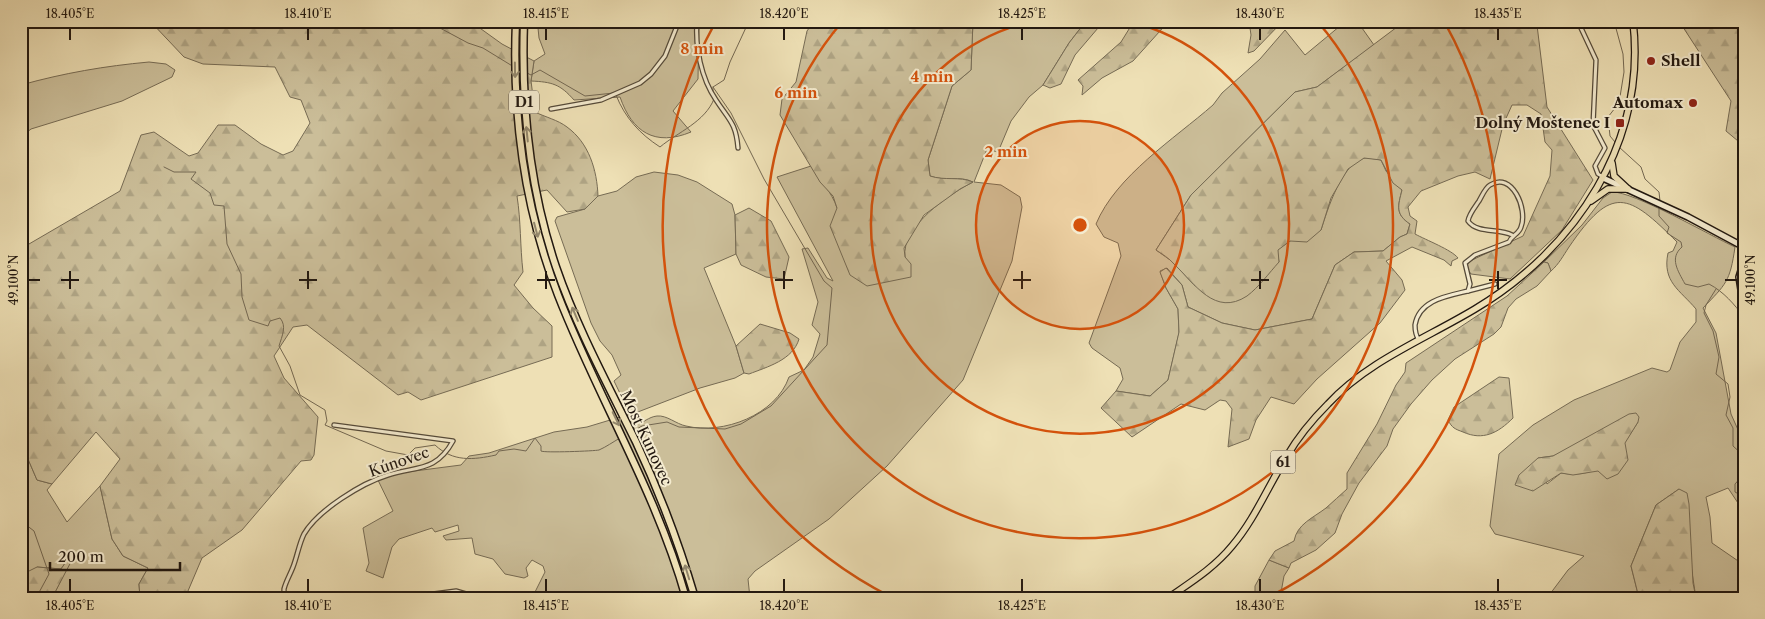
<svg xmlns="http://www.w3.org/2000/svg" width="1765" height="619" viewBox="0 0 1765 619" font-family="'Libre Caslon Text',serif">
  <defs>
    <pattern id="forest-firs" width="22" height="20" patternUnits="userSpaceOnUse" patternTransform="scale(1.25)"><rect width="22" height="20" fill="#cbbe99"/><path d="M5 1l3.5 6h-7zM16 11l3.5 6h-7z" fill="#aea383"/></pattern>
  </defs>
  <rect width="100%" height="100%" fill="#eee0b5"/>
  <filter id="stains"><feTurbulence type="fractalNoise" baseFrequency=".004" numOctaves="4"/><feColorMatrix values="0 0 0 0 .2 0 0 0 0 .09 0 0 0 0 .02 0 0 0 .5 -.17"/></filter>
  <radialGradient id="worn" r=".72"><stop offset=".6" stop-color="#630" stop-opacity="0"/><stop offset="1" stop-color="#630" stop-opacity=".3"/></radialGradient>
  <!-- grass -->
  <g fill="#cbbe99" stroke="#766b54" fill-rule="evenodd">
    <path d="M544 21H699L698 79 673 111 691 132C655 147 632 132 620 97L574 100C560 84 552 82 531 81L534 61 545 54 539 38 538 28Z"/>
    <path d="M973 21H1086L1069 43 1043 85 1029 97 1011 121 998 152 987 149 974 182 1001 185 1020 197 1022 207 1012 261 963 380 887 466 829 519 755 571 748 579 750 598H532L545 572 543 566 532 560 526 568 528 576 524 578 505 574 493 559 475 554 472 538 446 540 443 536 459 531 458 525 435 532 432 528 399 539 392 547 383 578 366 571 369 563 363 528 393 511 376 476 461 465 469 456 489 453 554 432 587 427 630 414 614 381 621 375 612 355 600 341 591 323 555 221 557 217 585 209 598 196 617 191 636 177 654 172 678 175 697 182 732 204 735 215 736 254 704 268 736 346 744 373 735 378 700 388 630 415 636 424C644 423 648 417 657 416 667 415 676 424 686 426 723 435 776 415 789 377L804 370 813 357 820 334 812 325 818 302 802 249 808 248 827 278 833 281 777 177 811 166C820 181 832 192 837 208L905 257C901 227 949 194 973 182 959 175 946 182 930 176L928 160 952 86 971 70Z"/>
    <path d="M1346 21H1357L1374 45 1317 87 1295 92 1191 195 1156 250 1173 262 1195 286 1279 262 1277 250 1290 241 1321 230C1327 211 1342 162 1365 158 1370 158 1376 159 1381 160L1386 171 1402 190C1398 206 1395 214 1410 224L1407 234 1400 237 1383 251 1354 252 1335 265 1312 319 1255 330 1222 323 1188 307 1182 285 1167 268 1160 271 1166 288 1178 309 1179 333 1168 380 1150 396 1116 391 1123 379 1120 368 1092 348 1089 343 1121 256 1118 243 1104 237 1096 224C1116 176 1174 139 1213 105L1222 93 1260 59 1285 30 1305 55Z"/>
    <path d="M149 62 166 64 175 70 172 77 122 101 31 129 21 137V85C64 73 105 66 149 62Z"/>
    <path d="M1612 192C1633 191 1711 236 1735 247 1730 282 1726 284 1703 308L1716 333 1731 414 1739 432H1744V512L1728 488 1706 497 1710 517 1712 543 1744 565V598H1696L1679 489 1656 505 1631 566 1639 598H1547L1568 570 1584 556 1495 534 1490 526 1499 454 1533 425 1574 400 1652 368 1667 372 1670 370 1680 342 1696 322V309C1680 290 1662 282 1668 253L1673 251 1677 242C1628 193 1612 184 1569 247 1563 256 1559 264 1551 271L1548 263 1544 262 1582 225 1603 198ZM1638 422C1618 453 1602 480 1561 473L1547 484 1538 458 1553 456Z"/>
    <polygon points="21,457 28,459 37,480 52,484 47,490 67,522 100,486 112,539 123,556 148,568 139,584 140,598 52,598 72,558 68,559 61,569 37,567 23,583 21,592"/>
    <polygon points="1269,560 1289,568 1284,576 1280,598 1255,598 1255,586"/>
  </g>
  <!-- forest -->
  <g fill="url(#forest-firs)" stroke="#766b54">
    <path d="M150 21H470L502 44 534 61 531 81 535 112C545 117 558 120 567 127 589 143 597 170 598 196L585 209 567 212 547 190 517 196C521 221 520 246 523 272L514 285 533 308 552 326V357L421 400 408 392 398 395 307 325 293 327 274 356 284 378 318 417 314 455 311 460 301 461 242 530 202 558 185 598H140L139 584 148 568 123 556 112 539 100 486 120 459 96 432 52 484 37 480 28 459 21 457V231L29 244 120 191 141 135 154 132 189 156 198 153 218 125H235L261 144 283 155 293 151 310 123 301 100 290 97 275 67 203 64 184 57Z"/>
    <path d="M814 21H973L971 70 952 86 928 160 930 176C945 181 959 176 973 182L960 189 924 215 904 248 905 257 911 264V277L867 286 850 275 830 226 837 208 833 196 820 182 780 115 782 99 796 82 807 31Z"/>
    <polygon points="1086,21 1104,21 1075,55 1061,84 1050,88 1043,85 1069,43"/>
    <polygon points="1134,21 1169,21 1133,61 1102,78 1082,95 1083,86 1078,80 1121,42"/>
    <polygon points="1249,21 1283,21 1254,51 1248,53 1251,35"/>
    <path d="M1405 21H1547L1537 25 1547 107 1593 180 1562 230 1510 279 1471 274 1466 267 1470 261 1523 236 1550 176 1552 150 1545 142 1541 114 1527 105H1512L1503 125 1490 179 1475 172 1458 176 1421 191 1408 207 1410 216 1417 221 1415 234C1426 240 1452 250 1458 258L1452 261 1451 266 1444 260 1412 247 1386 261 1402 280 1405 290 1380 323 1317 379 1294 404 1271 397 1256 420 1249 439 1228 447 1232 409 1226 401 1220 400 1205 410 1181 404 1132 437 1101 408 1116 391 1150 396 1168 380 1179 332 1178 309 1166 288 1160 272 1166 268 1182 285 1188 307 1222 323 1255 330 1312 319 1335 265 1354 252 1383 251 1400 237 1407 234 1410 224C1395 214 1398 206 1402 190L1393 183 1381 160 1364 158 1348 169 1331 198 1321 230 1307 242 1290 241 1278 250 1279 262C1269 273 1259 287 1247 296 1215 317 1195 284 1174 264 1169 258 1162 254 1156 250L1191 195 1295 92 1317 87Z"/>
    <polygon points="1679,21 1744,21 1744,146 1726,131 1731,101"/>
    <polygon points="749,208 771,221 789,257 784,279 766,277 741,265 736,254 735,215"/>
    <path d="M1544 262 1548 263 1551 271 1537 286 1516 299 1508 308 1501 327 1494 334 1455 359 1432 380 1411 404 1393 429 1387 446 1359 483 1342 514 1335 533 1316 550 1291 563 1289 568 1269 560 1275 551 1294 541C1297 524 1313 518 1326 508 1333 502 1340 495 1347 489V473L1377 424 1396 385 1405 372 1406 363 1507 296Z"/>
    <path d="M760 324 790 333 799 339C793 360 767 367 749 374L744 373 736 346Z"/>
    <path d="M1499 377 1509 378 1513 418C1498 433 1483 441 1463 432 1455 429 1452 428 1448 420L1454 407Z"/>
    <polygon points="1636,413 1639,417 1638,422 1625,443 1628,460 1618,474 1607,479 1598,471 1573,475 1561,473 1533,491 1515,485 1519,475 1538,458 1553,456 1629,414"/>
    <polygon points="1679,489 1687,493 1689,504 1693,583 1696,598 1639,598 1631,566 1656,505"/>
    <polygon points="73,558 52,598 21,598 27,572 37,567 61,569 68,559"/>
  </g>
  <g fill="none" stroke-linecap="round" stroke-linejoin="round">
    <!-- stream -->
    <g stroke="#736751" stroke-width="1">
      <polyline points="427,21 468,43 483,48 514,67"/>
      <polyline points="1614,21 1623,54 1624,72 1619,103 1608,117 1610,136 1615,142"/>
      <polyline points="527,73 531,75 540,70 585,96 614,93"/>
      <polyline points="713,92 713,87 724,80 730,62 749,21"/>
      <path d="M616 95C625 118 640 134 660 147 678 132 705 122 714 99"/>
      <polyline points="1619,147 1641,167 1645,179 1659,192 1660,201"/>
      <path d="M164 167 174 172H196L191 179 210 193 214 205 224 206 227 244 241 274 242 297 249 320 268 326 270 321 280 318C287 326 282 336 279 346L290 366 300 395 325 410 327 421 325 425 386 451 408 455 415 448 435 445C453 462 473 460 496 455L499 451 514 449 526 451 535 438 541 446V451C544 453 595 451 599 450 606 447 613 442 620 438"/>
      <path d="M1659 205V216L1669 227 1667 233 1681 242 1682 247C1669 258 1678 271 1685 284L1698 287 1709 284C1724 292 1734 304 1744 317"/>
      <polyline points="1716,289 1706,305 1704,313 1713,331 1719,357 1716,374 1728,384 1730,397 1726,415 1733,428 1733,446 1744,456"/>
      <polyline points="635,430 642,426 667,422 679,427 725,429 741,424 771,406 827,345 832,288 824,281 764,179 731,113 713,87"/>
      <polyline points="1744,474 1735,484 1735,492 1744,497"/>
      <polyline points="21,521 34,531 49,574 36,598"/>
    </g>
    <!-- street casing -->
    <g stroke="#554a39" stroke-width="5.5">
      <g id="street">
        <path d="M697 21C695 47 701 78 716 100 729 120 736 123 738 148"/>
        <polyline points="1581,21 1581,28 1596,60 1593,125 1605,148 1595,166 1598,174 1603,177"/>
        <polyline points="551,109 601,100 640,83 651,74 665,56 679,21"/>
        <polyline points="1468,291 1495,284"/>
        <path d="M1419 340C1416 336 1415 331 1415 325 1419 300 1447 296 1468 291L1470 284 1465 263 1475 255 1509 242C1512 235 1519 234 1521 227 1528 209 1512 171 1490 185 1485 188 1482 196 1479 201 1475 207 1469 214 1468 221 1477 234 1499 228 1512 235"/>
        <polyline points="275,598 284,593"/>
        <path d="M288 598 284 593V589C286 581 290 575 293 567 297 557 299 544 304 534 318 510 362 483 388 475 417 466 436 472 453 441L334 425"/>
        <polyline points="402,598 456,591 480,598"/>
      </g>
    </g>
    <!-- secondary casing -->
    <g stroke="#221810" stroke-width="8">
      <g id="secondary">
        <polyline points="1603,178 1688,217 1744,247"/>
        <polyline points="1744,261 1739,277 1744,309"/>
      </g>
    </g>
    <!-- primary casing -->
    <g stroke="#221810" stroke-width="8">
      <g id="primary">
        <polyline points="1612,163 1614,176 1628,189"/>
        <polyline points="1591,201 1608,189 1628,189"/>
        <path d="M1168 598C1191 582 1214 568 1232 546 1255 519 1268 486 1287 456 1298 437 1312 420 1328 404 1368 361 1425 339 1475 309 1576 249 1647 141 1633 21"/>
      </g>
    </g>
    <!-- highway casing -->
    <g stroke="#221810" stroke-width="9">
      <g id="highway">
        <path d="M516 21C512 116 524 207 558 295 598 398 656 491 686 598"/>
        <path d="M524 21C521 105 529 187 556 267 577 328 608 385 636 442 660 493 679 544 695 598"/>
      </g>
    </g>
    <!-- street -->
    <use href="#street" stroke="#f4ebcf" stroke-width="3"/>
    <!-- secondary -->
    <use href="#secondary" stroke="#f4ebcf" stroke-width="5"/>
    <!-- primary -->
    <use href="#primary" stroke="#eee0b5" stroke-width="5.5"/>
    <!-- highway -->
    <use href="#highway" stroke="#eee0b5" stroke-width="6"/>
  </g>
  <!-- one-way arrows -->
  <defs><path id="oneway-shaft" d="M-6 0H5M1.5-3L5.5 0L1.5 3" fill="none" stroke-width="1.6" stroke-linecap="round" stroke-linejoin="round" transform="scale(1.25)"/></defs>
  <g stroke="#92866b">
    <use href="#oneway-shaft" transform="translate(515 70) rotate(89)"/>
    <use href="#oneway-shaft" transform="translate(527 134) rotate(-96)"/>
    <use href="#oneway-shaft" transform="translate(536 230) rotate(75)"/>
    <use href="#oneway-shaft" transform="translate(575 314) rotate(-113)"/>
    <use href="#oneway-shaft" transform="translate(616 419) rotate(64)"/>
    <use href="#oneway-shaft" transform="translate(687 572) rotate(-107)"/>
  </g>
  <!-- ticks -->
  <path fill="none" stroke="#221810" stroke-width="2" d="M70 28V40M308 28V40M546 28V40M784 28V40M1022 28V40M1260 28V40M1498 28V40M70 271V289M308 271V289M546 271V289M784 271V289M1022 271V289M1260 271V289M1498 271V289M28 280H40M61 280H79M299 280H317M537 280H555M775 280H793M1013 280H1031M1251 280H1269M1489 280H1507M1725 280H1738M70 579V592M308 579V592M546 579V592M784 579V592M1022 579V592M1260 579V592M1498 579V592"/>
  <!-- distance rings -->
  <circle cx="1080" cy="225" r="104" fill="#d4520c" fill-opacity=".12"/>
  <g fill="none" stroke="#d4520c" stroke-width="2.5">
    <circle cx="1080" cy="225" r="104"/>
    <path d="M1127 21A209 209 0 1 1 1033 21"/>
    <path d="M1318 22A313 313 0 1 1 842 22"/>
    <path d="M891 597A417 417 0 0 1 715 23M1445 23A417 417 0 0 1 1269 597"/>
  </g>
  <!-- markers -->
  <g fill="#8f2418" stroke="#f4ebcf" stroke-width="2">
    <circle cx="1651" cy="61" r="5"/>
    <circle cx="1693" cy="103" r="5"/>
    <rect x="1615" y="118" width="10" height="10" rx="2.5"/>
  </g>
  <g text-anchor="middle" stroke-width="4" stroke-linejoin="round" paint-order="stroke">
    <!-- shield labels -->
    <g fill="#f4ebcf" stroke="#615749" stroke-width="1">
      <rect x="509" y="90.5" width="30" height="23" rx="4"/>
      <rect x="1270.5" y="450.5" width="25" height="23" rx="4"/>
    </g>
    <g font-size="14" font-weight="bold" fill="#221810">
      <text x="524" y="107">D1</text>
      <text x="1283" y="467">61</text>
    </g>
    <!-- poi labels -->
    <g font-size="15" font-weight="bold" fill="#221810" stroke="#f4ebcf" text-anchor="end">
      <text x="1661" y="66" text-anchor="start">Shell</text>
      <text x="1683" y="108">Automax</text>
      <text x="1610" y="128">Dolný Moštenec I</text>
    </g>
    <!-- street labels -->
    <g font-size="15" fill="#221810" stroke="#f4ebcf">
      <text transform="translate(646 438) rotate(65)" y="5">Most Kunovec</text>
      <text transform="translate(399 462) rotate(-19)" y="5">Kúnovec</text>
    </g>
  </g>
  <circle cx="1080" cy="225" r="8" fill="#d4520c" stroke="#f4ebcf" stroke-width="2.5"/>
  <g font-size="15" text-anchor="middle" font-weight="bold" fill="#d4520c" stroke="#f4ebcf" stroke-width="4" stroke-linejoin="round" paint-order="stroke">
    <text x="702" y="54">8 min</text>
    <text x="932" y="82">4 min</text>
    <text x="796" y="98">6 min</text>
    <text x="1006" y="157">2 min</text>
  </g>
  <!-- margin -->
  <rect width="1765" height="619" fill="none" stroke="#eee0b5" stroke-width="55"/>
  <!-- scale -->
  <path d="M50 562v8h130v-8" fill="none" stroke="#221810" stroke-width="2.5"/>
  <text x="58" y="562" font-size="15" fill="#221810" stroke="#f4ebcf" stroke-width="4" paint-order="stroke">200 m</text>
  <rect x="28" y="28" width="1710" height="564" fill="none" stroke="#221810" stroke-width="2"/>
  <g font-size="12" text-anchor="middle" fill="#221810">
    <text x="70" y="18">18.405°E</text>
    <text x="308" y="18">18.410°E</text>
    <text x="546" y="18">18.415°E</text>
    <text x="784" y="18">18.420°E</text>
    <text x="1022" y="18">18.425°E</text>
    <text x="1260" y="18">18.430°E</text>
    <text x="1498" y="18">18.435°E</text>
    <text transform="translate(14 280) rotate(-90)" y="4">49.100°N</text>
    <text transform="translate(1751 280) rotate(-90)" y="4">49.100°N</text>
    <text x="70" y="610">18.405°E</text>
    <text x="308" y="610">18.410°E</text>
    <text x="546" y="610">18.415°E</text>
    <text x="784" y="610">18.420°E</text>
    <text x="1022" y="610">18.425°E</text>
    <text x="1260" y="610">18.430°E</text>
    <text x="1498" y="610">18.435°E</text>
  </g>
  <rect width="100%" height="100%" filter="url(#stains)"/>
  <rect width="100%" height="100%" fill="url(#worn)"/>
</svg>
